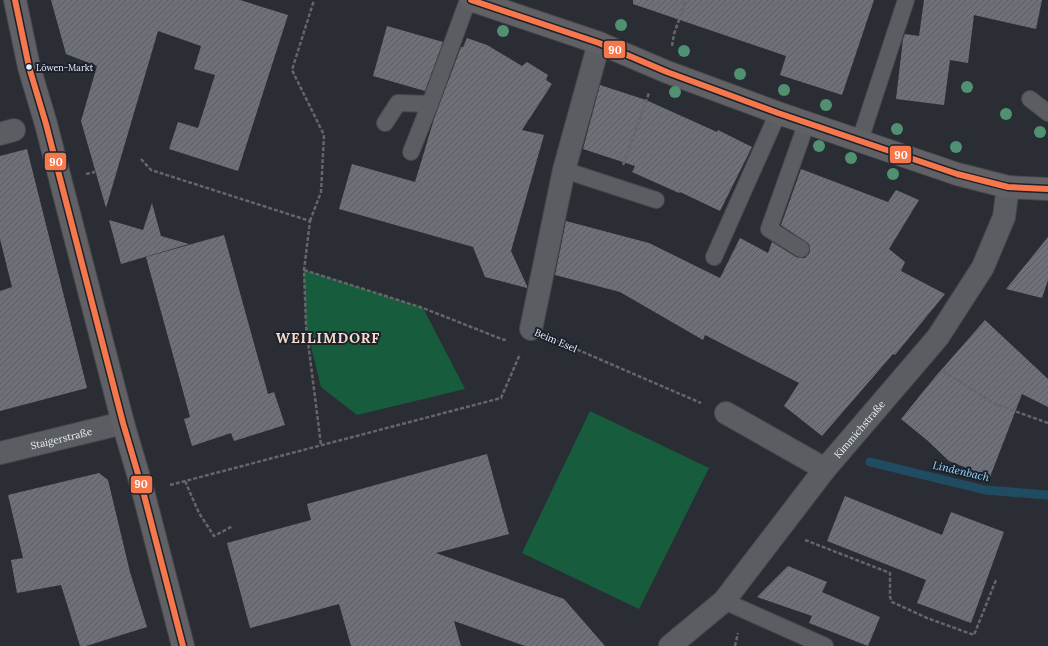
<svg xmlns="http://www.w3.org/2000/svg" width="1048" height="646" viewBox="0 0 1048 646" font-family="Lora,serif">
  <defs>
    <pattern id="building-hatch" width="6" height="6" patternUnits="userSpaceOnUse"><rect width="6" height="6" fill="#6e7177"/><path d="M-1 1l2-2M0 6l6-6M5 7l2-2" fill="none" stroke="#5a5c60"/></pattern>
  </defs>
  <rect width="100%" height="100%" fill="#2a2d33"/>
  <!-- green -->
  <g fill="#175d3d">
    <polygon points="304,270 423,308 465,389 357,415 321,387 306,326"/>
    <polygon points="590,411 709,468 639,609 522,553"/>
  </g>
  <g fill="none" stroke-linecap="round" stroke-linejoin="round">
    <!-- stream -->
    <polyline stroke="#204c62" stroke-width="9" points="870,462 985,490 1048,495"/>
  </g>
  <!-- building -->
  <g fill="url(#building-hatch)">
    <polygon points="51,0 240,0 288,15 238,171 169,149 178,122 198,128 215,75 194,69 201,46 158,31 106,208 81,121 97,66 66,54"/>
    <polygon points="633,0 874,0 842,95 780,75 786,56 633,4"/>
    <polygon points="924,0 1042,0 1036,29 974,15 968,63 950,60 944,105 896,99 903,39 905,34 919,36"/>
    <polygon points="387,26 443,42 425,91 373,76"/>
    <polygon points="467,38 487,45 522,66 527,62 548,75 546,80 552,84 522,130 544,135 511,251 527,286 527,288 485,277 473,247 339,209 352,164 415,182 434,119 461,47 463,47"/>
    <polygon points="600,85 646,100 717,132 718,130 752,147 720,211 680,192 679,193 632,172 635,166 583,149"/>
    <polygon points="27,149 87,388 0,411 0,291 12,287 0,239 0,156"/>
    <polygon points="801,169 888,202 896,190 919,200 889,249 905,262 901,271 945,294 895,355 893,354 822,436 784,406 799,383 705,335 703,340 620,292 555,275 566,221 649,243 720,278 740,238 768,253 772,242 796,257 800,258 805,258 809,254 810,249 809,244 781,225"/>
    <polygon points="152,203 161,236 189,244 121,264 109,220 143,230"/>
    <polygon points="224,235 268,394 274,392 285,425 234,441 231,433 192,446 184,419 190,417 146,257"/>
    <polygon points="1048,237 1048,280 1042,298 1006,289"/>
    <polygon points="985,320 1048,379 1048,407 1022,394 990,477 949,461 928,441 901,419 935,377"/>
    <polygon points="487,454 509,534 436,553 564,599 605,646 525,646 454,621 461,646 351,646 339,604 250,628 227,543 311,520 307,504"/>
    <polygon points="99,473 108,480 130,572 147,627 86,646 80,646 61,585 17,593 11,560 23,558 8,495"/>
    <polygon points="845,496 942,535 951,512 1004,532 971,623 917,603 926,580 827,541"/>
    <polygon points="788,566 827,582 822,592 880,617 868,646 809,623 812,616 757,597"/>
  </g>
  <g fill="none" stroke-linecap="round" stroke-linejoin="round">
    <!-- service casing -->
    <g stroke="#47494f" stroke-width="18">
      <g id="service">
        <polyline points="1030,99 1048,113"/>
        <polyline points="385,123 398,103 430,104 468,0"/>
        <polyline points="860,140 906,0"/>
        <polyline points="411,152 430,104"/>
        <polyline points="564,170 656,200"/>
        <polyline points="801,249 769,229 807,122"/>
        <polyline points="714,257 778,113"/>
        <polyline points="724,601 825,646"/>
      </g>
    </g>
    <!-- pedestrian casing -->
    <g stroke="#47494f" stroke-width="24">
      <polyline id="pedestrian" points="0,134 14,130"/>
    </g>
    <!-- minor casing -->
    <g stroke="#47494f" stroke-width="24">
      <g id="minor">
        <polyline points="531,329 564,170 599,43"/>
        <polyline points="726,413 825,469"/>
        <path id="s1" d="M0 453 123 423"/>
        <path id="s2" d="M670 646 724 601 825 469 938 337 983 267 1004 217 1008 187"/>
      </g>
    </g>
    <!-- secondary casing -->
    <g stroke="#47494f" stroke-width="24">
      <g id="secondary">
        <polyline points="15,0 29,67 46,124 123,423 143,491 183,646"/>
        <polyline points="471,0 599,43 667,72 778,113 957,174 1008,187 1048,189"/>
      </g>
    </g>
    <!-- path -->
    <g stroke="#64666a" stroke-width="2.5" stroke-dasharray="4 2" stroke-linecap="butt">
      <polyline points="672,46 674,34 686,0"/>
      <polyline points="141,159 151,170 310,221 304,270 306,326 321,445"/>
      <polyline points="623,165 649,93"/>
      <polyline points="86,174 95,172"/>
      <polyline points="310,221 321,192 324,135 292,70 314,0"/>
      <polyline points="304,270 423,308 504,340 506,339"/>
      <polyline points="555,340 701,403"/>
      <polyline points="943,371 995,404 1048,423"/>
      <polyline points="185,481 199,513 214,536 233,526"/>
      <polyline points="170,485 501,398 520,354"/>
      <polyline points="805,540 890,573 890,597 892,602 927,618 974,635 996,580"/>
      <polyline points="735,646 738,633"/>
    </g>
    <!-- service -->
    <use href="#service" stroke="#5a5d62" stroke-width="16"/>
    <!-- pedestrian -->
    <use href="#pedestrian" stroke="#5a5d62" stroke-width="22"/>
    <!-- minor -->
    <use href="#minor" stroke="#5a5d62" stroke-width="22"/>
    <!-- secondary -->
    <use href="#secondary" stroke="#616065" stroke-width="22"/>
    <!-- bus-1 casing -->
    <g stroke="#1c222d" stroke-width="9">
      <g id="bus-1">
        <polyline points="15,0 29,67 46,124 123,423 143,491 183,646"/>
        <polyline points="471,0 599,43 667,72 778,113 957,174 1008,187 1048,189"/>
      </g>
    </g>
    <!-- bus-1 -->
    <use href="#bus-1" stroke="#f7774d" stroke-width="6"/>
  </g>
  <!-- trees -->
  <g fill="#509171">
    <circle cx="621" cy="25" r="6"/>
    <circle cx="503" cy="31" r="6"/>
    <circle cx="684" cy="51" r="6"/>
    <circle cx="740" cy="74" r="6"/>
    <circle cx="967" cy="87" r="6"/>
    <circle cx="784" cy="90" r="6"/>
    <circle cx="675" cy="92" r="6"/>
    <circle cx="826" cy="105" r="6"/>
    <circle cx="1006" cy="114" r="6"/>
    <circle cx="897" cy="129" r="6"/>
    <circle cx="1040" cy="132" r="6"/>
    <circle cx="819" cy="146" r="6"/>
    <circle cx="956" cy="147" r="6"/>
    <circle cx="851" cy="158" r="6"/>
    <circle cx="893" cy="174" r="6"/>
  </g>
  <!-- markers -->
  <circle fill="#eaeef6" stroke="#1c222d" stroke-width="1.5" cx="29" cy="67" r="3.5"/>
  <g text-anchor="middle" stroke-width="4" stroke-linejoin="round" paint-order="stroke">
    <!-- bus labels -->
    <g font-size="9" fill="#eaeef6" stroke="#1c222d" text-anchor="start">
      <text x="36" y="71">Löwen-Markt</text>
    </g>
    <!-- street labels -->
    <g font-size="10" fill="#eaeef6" stroke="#1c222d">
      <text transform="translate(556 340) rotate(23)" y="4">Beim Esel</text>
      <text dy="4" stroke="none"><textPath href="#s2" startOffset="289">Kimmichstraße</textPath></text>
      <text dy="4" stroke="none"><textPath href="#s1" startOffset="63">Staigerstraße</textPath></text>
    </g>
    <!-- water labels -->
    <g font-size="11" font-style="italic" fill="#96d7fc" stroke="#1c222d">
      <text transform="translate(961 471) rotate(13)" y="4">Lindenbach</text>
    </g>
    <!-- district labels -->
    <g font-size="14" font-weight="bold" letter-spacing="1" fill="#f7d9c9" stroke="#1c222d">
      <text x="328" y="343">WEILIMDORF</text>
    </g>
  </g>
  <g stroke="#1c222d" stroke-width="1.5">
    <rect x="603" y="40" width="23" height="19" rx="4" fill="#f7774d"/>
    <rect x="889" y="145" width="23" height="19" rx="4" fill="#f7774d"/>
    <rect x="44" y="152" width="23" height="19" rx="4" fill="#f7774d"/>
    <rect x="130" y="475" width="23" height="19" rx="4" fill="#f7774d"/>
  </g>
  <g font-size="11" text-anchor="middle" font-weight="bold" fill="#fff">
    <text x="615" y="54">90</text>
    <text x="901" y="159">90</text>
    <text x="56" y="166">90</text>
    <text x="141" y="488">90</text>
  </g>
</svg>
